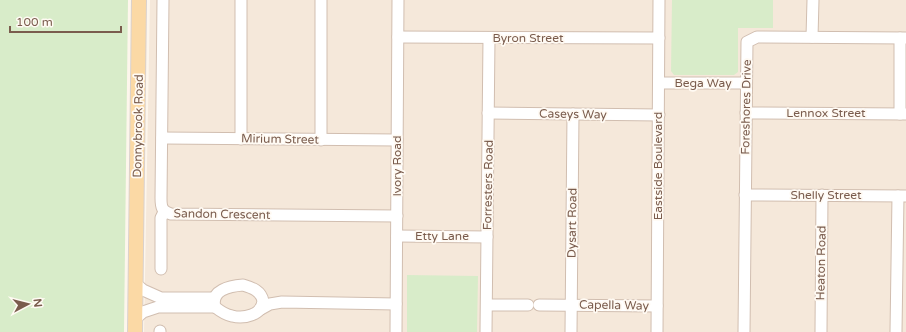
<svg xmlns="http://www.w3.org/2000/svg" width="906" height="332" viewBox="0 0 906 332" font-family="'Varela Round',sans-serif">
  <rect width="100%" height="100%" fill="#fdf6ec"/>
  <!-- residential -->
  <polygon fill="#f5e8da" points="150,0 906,0 906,332 144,332"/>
  <!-- green -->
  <g fill="#d8ecc9">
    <polygon points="0,0 128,0 124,332 0,332"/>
    <polygon points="672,0 773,0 773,28 738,28 738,72 734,75 674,75 671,71"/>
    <polygon points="407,275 478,276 477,332 407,332"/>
  </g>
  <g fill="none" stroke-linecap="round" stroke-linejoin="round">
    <!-- minor casing -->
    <g stroke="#d1beb0" stroke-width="13">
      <g id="minor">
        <path d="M163 0 161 198C161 208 162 211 171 214L397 216"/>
        <polyline points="398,37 659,38"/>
        <polyline points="812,37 813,0"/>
        <polyline points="900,38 900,114"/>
        <polyline points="659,83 746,83"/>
        <polyline points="488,113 659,115"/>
        <polyline points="746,113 906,114"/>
        <polyline points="162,138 397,140"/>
        <polyline points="241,139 241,0"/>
        <polyline points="321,140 321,0"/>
        <polyline points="745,195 906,196"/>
        <polyline points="397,236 487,237"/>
        <polyline points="161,269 161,218 164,212"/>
        <polyline points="136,284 143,290 161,298 214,298"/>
        <path d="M243 285C253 288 261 291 263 301 262 315 244 319 232 316 226 315 220 311 215 307 210 290 230 286 243 285Z"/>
        <polyline points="487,305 528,305"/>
        <polyline points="539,305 657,306"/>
        <polyline points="261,309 270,304 282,302 396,304"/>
        <polyline points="135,319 143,312 158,307 215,307"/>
        <polyline points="160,332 160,331"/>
        <polyline points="396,332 398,0"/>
        <polyline points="486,332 489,38"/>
        <polyline points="571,332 573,114"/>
        <polyline points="657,332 659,0"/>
        <polyline points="744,332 747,42 757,37 906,38"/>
        <polyline points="821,332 822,195"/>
        <polyline points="896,332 898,196"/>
      </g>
    </g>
    <!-- major casing -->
    <g stroke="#dad1cd" stroke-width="16">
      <polyline id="major" points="135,332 139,0"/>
    </g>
    <!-- minor -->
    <use href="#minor" stroke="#fff" stroke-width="11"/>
    <!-- major -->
    <use href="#major" stroke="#fbd9a5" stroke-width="14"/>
  </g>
  <g text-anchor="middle" stroke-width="3.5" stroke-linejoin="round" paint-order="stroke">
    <!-- street labels -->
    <g font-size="12" fill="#7a5c4d" stroke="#fffaf3">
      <text x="528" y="42">Byron Street</text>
      <text x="703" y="87">Bega Way</text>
      <text transform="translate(746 107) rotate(-89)" y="4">Foreshores Drive</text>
      <text x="826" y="117">Lennox Street</text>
      <text transform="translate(573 114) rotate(1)" y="4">Caseys Way</text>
      <text transform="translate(138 126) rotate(-89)" y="4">Donnybrook Road</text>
      <text transform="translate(280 139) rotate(1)" y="4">Mirium Street</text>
      <text transform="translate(397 166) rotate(-90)" y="4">Ivory Road</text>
      <text transform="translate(658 166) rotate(-90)" y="4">Eastside Boulevard</text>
      <text transform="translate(488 185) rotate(-89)" y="4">Forresters Road</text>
      <text x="826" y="199">Shelly Street</text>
      <text transform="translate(222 214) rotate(1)" y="4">Sandon Crescent</text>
      <text transform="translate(572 223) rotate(-89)" y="4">Dysart Road</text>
      <text x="442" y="240">Etty Lane</text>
      <text transform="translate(821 263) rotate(-89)" y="4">Heaton Road</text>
      <text transform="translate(614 305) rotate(1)" y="4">Capella Way</text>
    </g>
  </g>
  <!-- north arrow -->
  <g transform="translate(28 304) rotate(83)" stroke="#fffaf3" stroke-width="3" paint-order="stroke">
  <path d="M0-3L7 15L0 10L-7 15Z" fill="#7a5c4d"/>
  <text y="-6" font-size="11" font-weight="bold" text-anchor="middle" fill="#7a5c4d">N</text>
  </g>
  <!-- scale -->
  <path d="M10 26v6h111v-6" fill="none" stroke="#7a5c4d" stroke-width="2"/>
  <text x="16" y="26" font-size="12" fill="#7a5c4d" stroke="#fffaf3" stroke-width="3" paint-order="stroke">100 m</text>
</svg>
